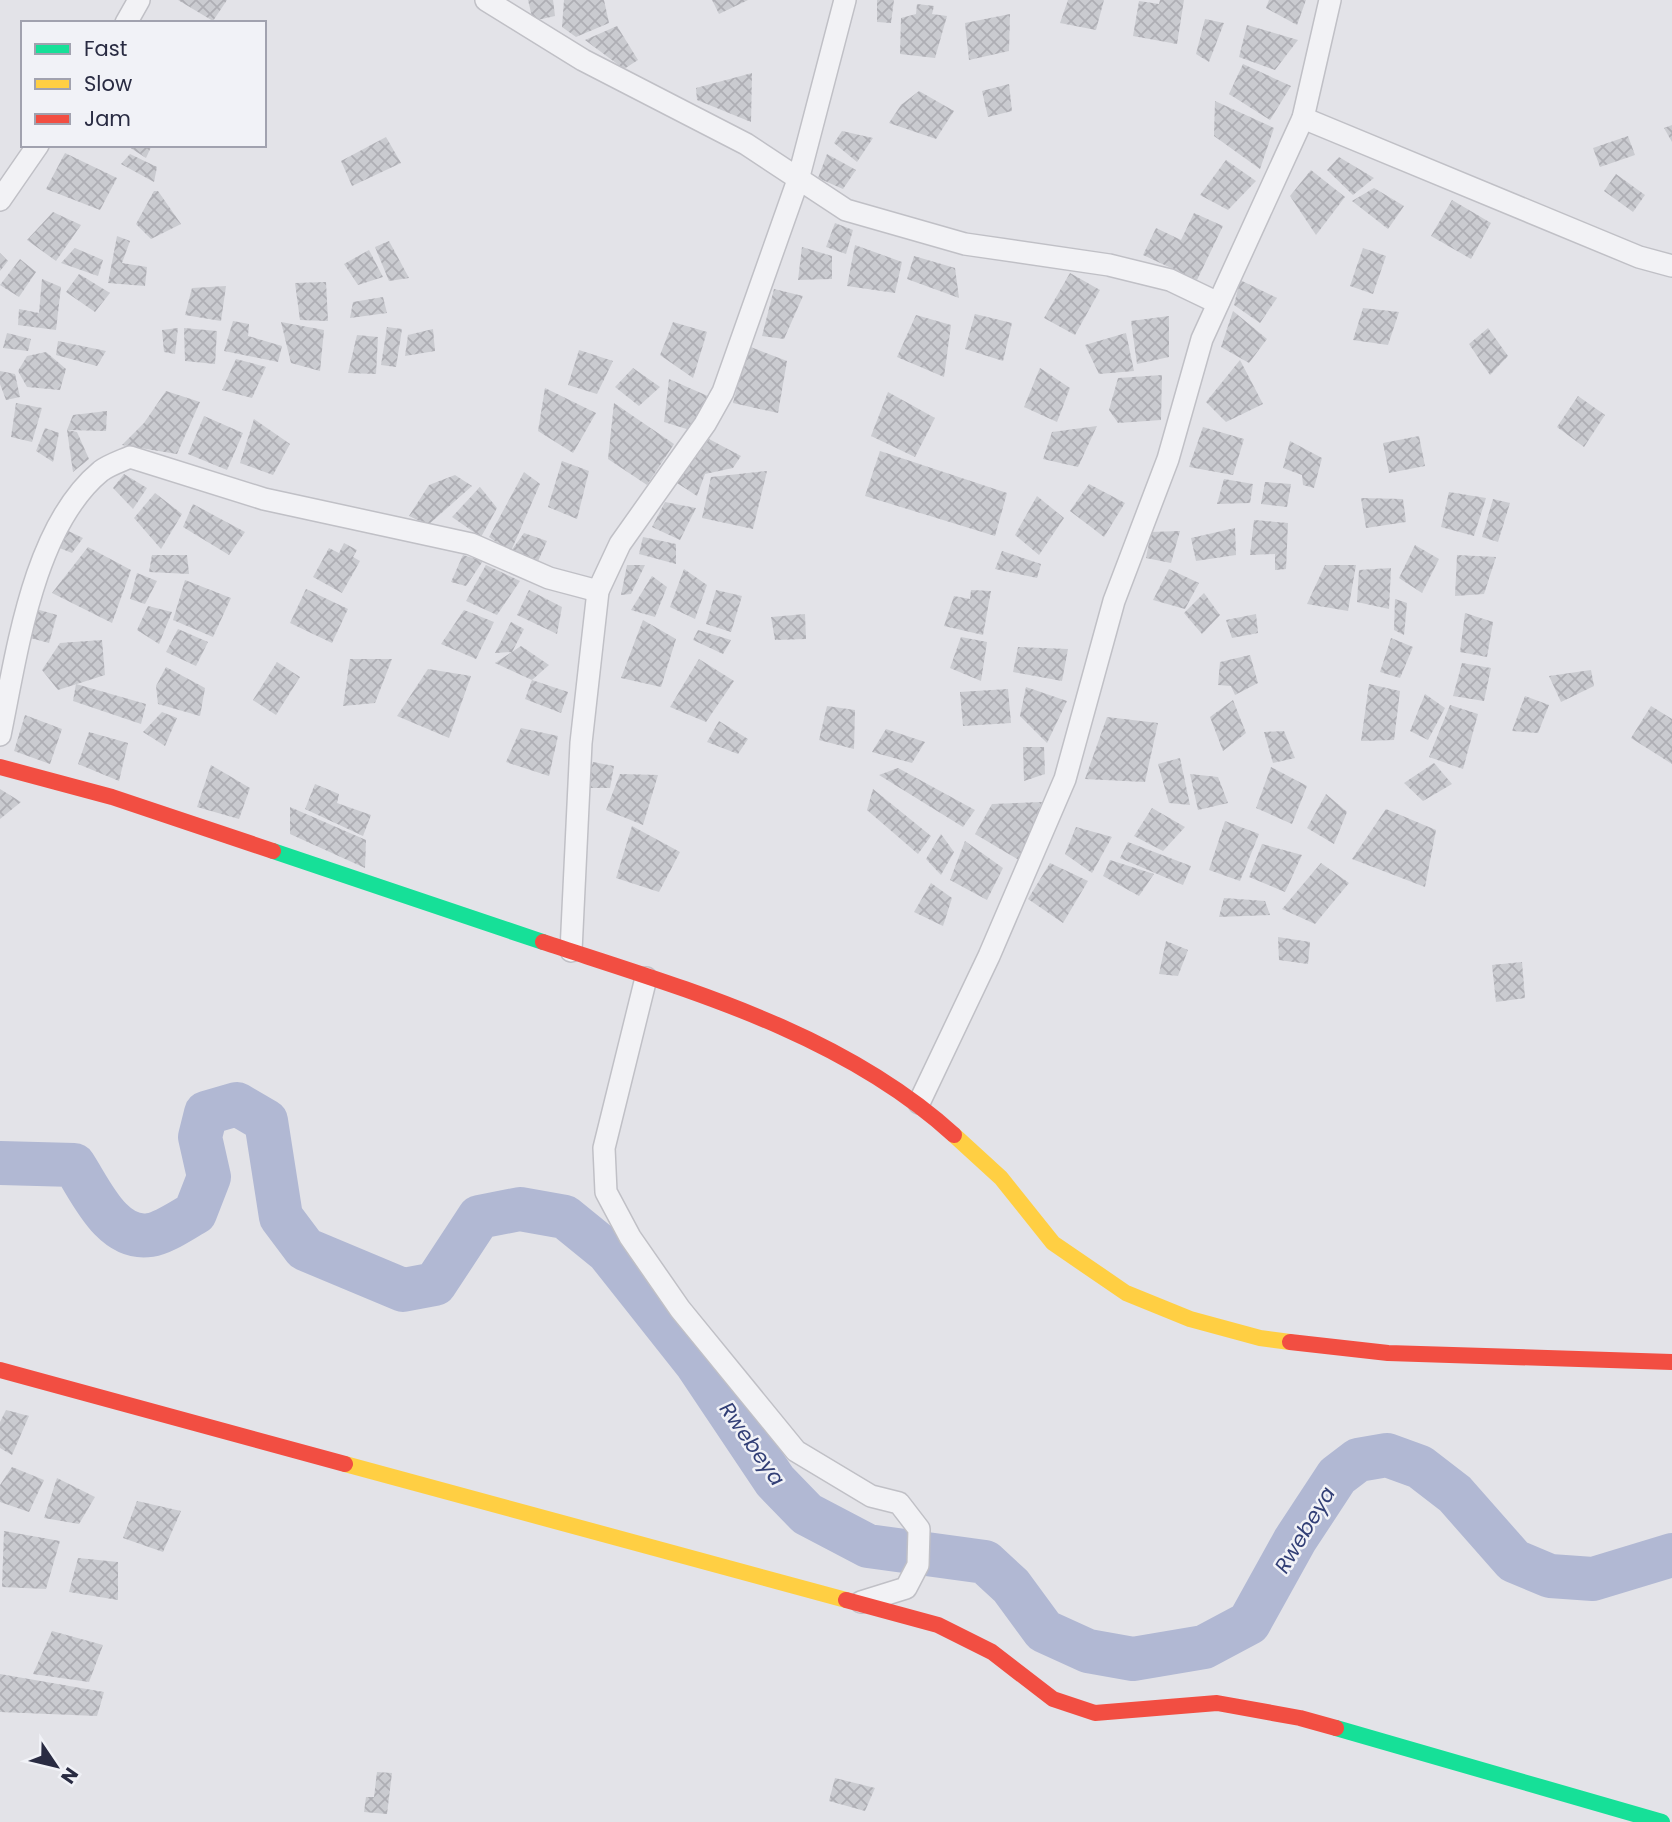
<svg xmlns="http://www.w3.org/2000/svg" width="1672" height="1822" viewBox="0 0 1672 1822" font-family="Poppins,sans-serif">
  <defs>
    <pattern id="building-cross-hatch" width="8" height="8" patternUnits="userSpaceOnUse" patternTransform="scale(1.75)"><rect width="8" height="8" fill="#cacbd0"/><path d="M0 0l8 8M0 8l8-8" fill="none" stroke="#aeaeb4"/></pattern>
  </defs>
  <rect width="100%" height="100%" fill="#e3e3e8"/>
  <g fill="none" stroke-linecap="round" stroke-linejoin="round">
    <!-- river -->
    <path stroke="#b1b8d3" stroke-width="44" d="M0 1163 74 1165C91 1191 112 1241 150 1235 164 1233 182 1220 195 1213L209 1177 200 1137 206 1113 237 1104 266 1121 281 1217 305 1249 403 1290 435 1284 479 1217 520 1209 565 1217 608 1252 696 1363 775 1481 807 1514 868 1546 985 1562 1011 1586 1044 1631 1088 1651 1133 1659 1204 1647 1249 1623 1295 1540 1337 1476 1358 1460 1387 1455 1420 1467 1455 1494 1514 1561 1550 1576 1593 1579 1672 1555"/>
  </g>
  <!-- building -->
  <g fill="url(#building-cross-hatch)">
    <polygon points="178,0 227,0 213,21"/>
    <polygon points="528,0 553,0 555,16 533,21"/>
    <polygon points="564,0 604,0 609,23 576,37 562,27"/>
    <polygon points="712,0 748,0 719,14"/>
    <polygon points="877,0 894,0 891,23 877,22"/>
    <polygon points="1068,0 1104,0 1096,30 1060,23"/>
    <polygon points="1160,0 1184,0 1177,44 1133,36 1139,1 1159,4"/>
    <polygon points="1269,0 1306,0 1297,25 1266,8"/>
    <polygon points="917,4 934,6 932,14 947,16 935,58 900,54 901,18 916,14"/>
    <polygon points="1010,14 1009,51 969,60 965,23"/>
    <polygon points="1205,19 1224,23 1209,62 1196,54"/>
    <polygon points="1247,25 1298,40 1275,70 1239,57"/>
    <polygon points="617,26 638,60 624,69 585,40"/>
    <polygon points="1243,64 1291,86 1270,120 1229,94"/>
    <polygon points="752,73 751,122 697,100 696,88"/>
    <polygon points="1009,84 1012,111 988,117 982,91"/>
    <polygon points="919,91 954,111 936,139 889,123 901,105"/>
    <polygon points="1215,101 1274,128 1260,169 1214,136"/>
    <polygon points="1672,125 1672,142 1664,128"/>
    <polygon points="842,131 873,138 857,162 834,143"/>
    <polygon points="1628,136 1635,155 1600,167 1593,148"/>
    <polygon points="386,137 401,163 352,186 341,161"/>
    <polygon points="126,145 152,145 146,158"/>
    <polygon points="65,153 117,178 100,210 46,189"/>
    <polygon points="130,154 157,167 154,182 121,164"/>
    <polygon points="827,154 856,170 843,189 818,178"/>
    <polygon points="1339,157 1374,178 1353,195 1327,170"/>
    <polygon points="1226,160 1256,181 1228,210 1200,195"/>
    <polygon points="1311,170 1345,197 1316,235 1290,196"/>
    <polygon points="1616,174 1645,195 1633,212 1604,191"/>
    <polygon points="1374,188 1404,206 1388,229 1352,201"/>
    <polygon points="154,191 158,191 181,224 151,239 136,224"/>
    <polygon points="1452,200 1491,223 1471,259 1431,236"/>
    <polygon points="53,212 81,225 56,261 27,240"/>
    <polygon points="1194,213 1223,226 1197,280 1143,255 1156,228 1181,240"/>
    <polygon points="835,223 853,230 846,254 826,247"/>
    <polygon points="117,236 130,241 122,263 147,267 145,286 108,283"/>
    <polygon points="389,241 409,278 389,281 375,247"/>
    <polygon points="855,245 902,262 895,293 847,286"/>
    <polygon points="802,247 832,256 832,279 798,280"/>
    <polygon points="75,248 103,260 98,276 61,263"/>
    <polygon points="1363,248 1386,256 1373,294 1350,286"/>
    <polygon points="369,250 383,277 358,285 344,264"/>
    <polygon points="0,253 8,261 0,271"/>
    <polygon points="914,256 955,268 959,298 907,279"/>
    <polygon points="20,259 36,272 19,297 0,285"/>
    <polygon points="1070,273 1100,290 1075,335 1044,318"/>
    <polygon points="79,274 110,293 95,312 66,292"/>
    <polygon points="42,279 61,287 56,330 18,325 19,309 39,313"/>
    <polygon points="1240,280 1277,298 1260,323 1234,305"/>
    <polygon points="326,282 328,321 300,320 295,283"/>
    <polygon points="226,286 221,321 185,315 192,288"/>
    <polygon points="774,289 803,296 784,339 762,336"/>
    <polygon points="383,297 387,313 350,318 353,302"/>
    <polygon points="1363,308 1399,312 1388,345 1353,340"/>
    <polygon points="1233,311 1267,339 1249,363 1221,347"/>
    <polygon points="975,314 1012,323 1003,361 965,349"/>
    <polygon points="916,315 951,325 944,377 897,357"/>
    <polygon points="1169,316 1169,357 1137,364 1131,321"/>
    <polygon points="233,321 249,324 248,336 282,346 278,362 224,351"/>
    <polygon points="281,322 324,330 320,371 291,363"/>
    <polygon points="673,322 707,332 693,378 660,355"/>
    <polygon points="387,327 402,329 396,367 381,365"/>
    <polygon points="178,328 175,354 164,352 162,330"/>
    <polygon points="184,328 217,331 215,364 185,361"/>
    <polygon points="1488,328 1508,356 1490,375 1469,344"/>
    <polygon points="433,329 435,351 405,356 408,335"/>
    <polygon points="7,333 31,339 28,351 3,348"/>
    <polygon points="1126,333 1134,371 1099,374 1085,345"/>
    <polygon points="357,335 378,337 376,374 348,373"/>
    <polygon points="58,341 106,351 97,366 56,355"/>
    <polygon points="748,346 787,361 778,413 733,403"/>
    <polygon points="579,350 613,361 597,394 568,385"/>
    <polygon points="46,352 66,369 60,390 27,387 18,371 27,356"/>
    <polygon points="236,359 266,367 252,398 222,390"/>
    <polygon points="1240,360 1263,404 1226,422 1206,402"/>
    <polygon points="633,368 660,387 639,406 615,387"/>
    <polygon points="1040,368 1070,388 1057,422 1024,407"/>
    <polygon points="0,371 15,374 20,397 6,400 0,384"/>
    <polygon points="1162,375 1161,420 1118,423 1109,410 1118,378"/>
    <polygon points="669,379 710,397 693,431 664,422"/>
    <polygon points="545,388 596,413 573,453 538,431"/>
    <polygon points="166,391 200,402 177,454 122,445 144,423"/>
    <polygon points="888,392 935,418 915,457 871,436"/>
    <polygon points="1578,396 1605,415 1584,447 1557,427"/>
    <polygon points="16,403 42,408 32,442 11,437"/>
    <polygon points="614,403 674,444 647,485 608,459"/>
    <polygon points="107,411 106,431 67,430 73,415"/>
    <polygon points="204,416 243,433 227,470 188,454"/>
    <polygon points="254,419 290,444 273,475 240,463"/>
    <polygon points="1097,426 1078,467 1043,459 1052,432"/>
    <polygon points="1203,427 1244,439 1233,475 1189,467"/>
    <polygon points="45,428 59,433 53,462 36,451"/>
    <polygon points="67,430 77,432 89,459 73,472"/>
    <polygon points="1419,436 1425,466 1389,473 1383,443"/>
    <polygon points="709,439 741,456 733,468 705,474 697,496 677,483"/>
    <polygon points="1290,441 1322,458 1314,488 1303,485 1302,475 1283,468"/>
    <polygon points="880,451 1007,493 995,536 865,496"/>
    <polygon points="562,461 589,471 577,519 548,507"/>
    <polygon points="767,471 753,529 702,518 711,477"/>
    <polygon points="524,472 540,484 511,551 524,533 547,541 535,568 489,537"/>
    <polygon points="124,474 147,488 133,509 113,488"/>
    <polygon points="455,475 472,486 428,525 409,516 429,485"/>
    <polygon points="1224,479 1253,484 1250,503 1217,504"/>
    <polygon points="1265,482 1291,484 1287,507 1261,504"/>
    <polygon points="1089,484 1125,503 1104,537 1070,511"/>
    <polygon points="480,487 497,508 481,537 452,517"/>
    <polygon points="1449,492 1486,498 1474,536 1441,527"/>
    <polygon points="155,493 182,514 161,549 134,518"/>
    <polygon points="1037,496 1064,518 1039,555 1015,535"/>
    <polygon points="1361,498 1403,499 1406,522 1366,528"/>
    <polygon points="1493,499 1510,503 1498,542 1482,537"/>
    <polygon points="665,502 696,508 680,540 652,527"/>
    <polygon points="193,504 245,532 229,555 183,527"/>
    <polygon points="1254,520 1288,523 1286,569 1275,570 1275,554 1250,555"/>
    <polygon points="1235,528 1236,555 1196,561 1191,538"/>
    <polygon points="64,529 83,538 72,553 57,547"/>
    <polygon points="1180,531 1171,563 1146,558 1151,532"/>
    <polygon points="643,537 676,544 676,564 639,554"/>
    <polygon points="344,543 357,550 353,557 360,561 342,593 313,577 329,548 339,553"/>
    <polygon points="1415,545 1439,559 1422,593 1399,578"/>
    <polygon points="88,547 131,570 112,623 52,593"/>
    <polygon points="1002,551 1041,564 1037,578 995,569"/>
    <polygon points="152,555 187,555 189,574 149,572"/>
    <polygon points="463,555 483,561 466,586 451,582"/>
    <polygon points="1457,555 1496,557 1484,594 1455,596"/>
    <polygon points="486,565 520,581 497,615 466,601"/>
    <polygon points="627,565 645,565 631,594 621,595"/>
    <polygon points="1325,565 1356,565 1348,611 1307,604"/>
    <polygon points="1391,568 1389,609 1357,602 1359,570"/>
    <polygon points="684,569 707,585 695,619 670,607"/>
    <polygon points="1169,569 1199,583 1185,609 1153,600"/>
    <polygon points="137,573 157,581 145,604 130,599"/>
    <polygon points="652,576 667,587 655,617 631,610"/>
    <polygon points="185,580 231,598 213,637 173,620"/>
    <polygon points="306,589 348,609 332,643 290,623"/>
    <polygon points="529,590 562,607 557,634 517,615"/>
    <polygon points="716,590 742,596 731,632 706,624"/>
    <polygon points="971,590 991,591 983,635 944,626 954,596 970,599"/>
    <polygon points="1204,593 1220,615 1202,634 1184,613"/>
    <polygon points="1395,599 1407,603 1404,635 1394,630"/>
    <polygon points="148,606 172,612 159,644 137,630"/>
    <polygon points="36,609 57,615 49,643 27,637"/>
    <polygon points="464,610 494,622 476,659 441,644"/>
    <polygon points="1465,613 1493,622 1487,657 1460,652"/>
    <polygon points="805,614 806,639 775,640 771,617"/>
    <polygon points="1256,614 1258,633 1232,638 1226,620"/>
    <polygon points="643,620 676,639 661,687 621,678"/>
    <polygon points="511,622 524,629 512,652 495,653"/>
    <polygon points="178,629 208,642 196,666 166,652"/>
    <polygon points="698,630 731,640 723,654 693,640"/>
    <polygon points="961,637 987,642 981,681 950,668"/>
    <polygon points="1391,638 1413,647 1400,678 1380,672"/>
    <polygon points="102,640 105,675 58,690 42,670 60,643"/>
    <polygon points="521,646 549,665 532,680 495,663"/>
    <polygon points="1018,647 1068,649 1062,681 1013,672"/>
    <polygon points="1250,655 1258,683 1235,695 1231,686 1218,685 1220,662"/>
    <polygon points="350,659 392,659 375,703 343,706"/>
    <polygon points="699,659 734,681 706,722 670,707"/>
    <polygon points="277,662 300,677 276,715 253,700"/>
    <polygon points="1462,663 1491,668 1484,701 1453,696"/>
    <polygon points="166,667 205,688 200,716 158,704 156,686"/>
    <polygon points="428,669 471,676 449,738 397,716"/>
    <polygon points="1591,670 1594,686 1561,702 1549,676"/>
    <polygon points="532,680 568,692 561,713 525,699"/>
    <polygon points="76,684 146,704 141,724 73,701"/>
    <polygon points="1369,684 1400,691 1394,740 1361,741"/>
    <polygon points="1026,687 1067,701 1047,743 1020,716"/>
    <polygon points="1008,689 1011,723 963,726 960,692"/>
    <polygon points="1425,694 1445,708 1428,740 1410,731"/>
    <polygon points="1525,696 1549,705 1538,733 1512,731"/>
    <polygon points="1233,700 1246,733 1223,751 1210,717"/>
    <polygon points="1450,705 1478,714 1463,769 1429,757"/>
    <polygon points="827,706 855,710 854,749 819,740"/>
    <polygon points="1651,706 1672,719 1672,764 1631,738"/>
    <polygon points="162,712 177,718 165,746 143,732"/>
    <polygon points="25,715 62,729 50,764 14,751"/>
    <polygon points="1107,717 1158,723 1145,782 1085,779"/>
    <polygon points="719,721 748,739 738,754 707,742"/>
    <polygon points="521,728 558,736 549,776 506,762"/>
    <polygon points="886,729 925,742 912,763 872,752"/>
    <polygon points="1284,731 1295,758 1273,763 1264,732"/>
    <polygon points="89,732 128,743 119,781 78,764"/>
    <polygon points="1023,747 1044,747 1045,774 1024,781"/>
    <polygon points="1180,758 1190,805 1169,803 1158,764"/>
    <polygon points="593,762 614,766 610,788 585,788"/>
    <polygon points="1434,763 1452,784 1423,801 1404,783"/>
    <polygon points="211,765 250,788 239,819 197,807"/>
    <polygon points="1271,767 1307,786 1292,824 1256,808"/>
    <polygon points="898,768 975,810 963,827 879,775"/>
    <polygon points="620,774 658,775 643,825 606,810"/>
    <polygon points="1190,774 1218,777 1228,803 1198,810"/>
    <polygon points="315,784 339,794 337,803 371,815 363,836 305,809"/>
    <polygon points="0,789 21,802 0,819"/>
    <polygon points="873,789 931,836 918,854 867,810"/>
    <polygon points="1326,794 1347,812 1334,844 1307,828"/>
    <polygon points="1042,802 1019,860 975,834 992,804"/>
    <polygon points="290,807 366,840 365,868 290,834"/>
    <polygon points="1152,808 1185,827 1163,851 1134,836"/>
    <polygon points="1386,809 1436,830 1425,887 1352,859"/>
    <polygon points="1225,821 1259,834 1240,881 1209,870"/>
    <polygon points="632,826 680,852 659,892 616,878"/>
    <polygon points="1076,827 1112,837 1092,873 1065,854"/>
    <polygon points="941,834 954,852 941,875 926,859"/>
    <polygon points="965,841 1003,868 987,900 950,880"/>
    <polygon points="1128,842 1191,866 1183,885 1120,858"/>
    <polygon points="1262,844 1302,855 1285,892 1249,877"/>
    <polygon points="1110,860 1154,874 1139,896 1103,876"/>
    <polygon points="1050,863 1088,881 1063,923 1028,899"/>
    <polygon points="1321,863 1349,883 1315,924 1282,909"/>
    <polygon points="931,883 952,898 943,926 914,912"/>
    <polygon points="1224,898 1265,901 1270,915 1219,917"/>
    <polygon points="1278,937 1310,942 1308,964 1279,960"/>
    <polygon points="1166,941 1188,950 1178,976 1159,974"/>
    <polygon points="1522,962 1525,998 1496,1002 1492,965"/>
    <polygon points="6,1410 29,1416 12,1455 0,1448 0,1422"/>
    <polygon points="12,1467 44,1480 29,1512 0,1502 0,1485"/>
    <polygon points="57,1478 95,1497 79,1524 44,1518"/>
    <polygon points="137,1501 181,1511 163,1552 123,1538"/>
    <polygon points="4,1531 60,1541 46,1589 2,1587"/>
    <polygon points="78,1558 118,1562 118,1600 69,1592"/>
    <polygon points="52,1631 103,1645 89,1682 33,1674"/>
    <polygon points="0,1674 104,1692 97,1716 0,1712"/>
    <polygon points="377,1772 392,1773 387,1814 364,1812 366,1797 374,1797"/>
    <polygon points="835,1778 875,1788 865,1811 829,1801"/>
  </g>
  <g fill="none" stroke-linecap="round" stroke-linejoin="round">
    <!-- street casing -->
    <g stroke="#c0c0c6" stroke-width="24">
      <g id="street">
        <polyline points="486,0 583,60 746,144 846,210 965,244 1109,265 1170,280 1218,303"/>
        <polyline points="126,23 139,0"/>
        <polyline points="1303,118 1639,257 1672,266"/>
        <polyline points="0,200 38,145"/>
        <path d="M0 735C17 653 33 527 101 471 109 465 121 461 130 457L264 499 471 544 549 578 598 591"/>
        <polyline points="571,951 581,743 598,591 620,544 705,424 723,392 798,180 845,0"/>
        <polyline points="646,978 604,1148 606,1192 630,1237 680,1309 796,1451 871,1496 899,1503 919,1529 918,1565 906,1588 861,1602"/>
        <polyline points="919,1103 989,956 1065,779 1114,601 1168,459 1202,339 1303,118 1330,0"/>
      </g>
    </g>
    <!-- street -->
    <use href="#street" stroke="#f2f2f5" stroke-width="21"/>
    <!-- fast -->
    <g stroke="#16e098" stroke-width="16">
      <polyline points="273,851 543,942"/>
      <polyline points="1336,1728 1662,1822"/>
    </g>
    <!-- slow -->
    <g stroke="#ffcf43" stroke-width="16">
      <polyline points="954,1135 1001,1178 1053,1243 1126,1293 1190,1319 1260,1338 1290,1342"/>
      <polyline points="345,1464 846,1600"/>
    </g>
    <!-- jam -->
    <g stroke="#f24e42" stroke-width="16">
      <polyline points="0,767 112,797 273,851"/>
      <path d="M543 942C685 989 841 1032 954 1135"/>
      <polyline points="1290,1342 1388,1353 1672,1362"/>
      <polyline points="0,1370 345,1464"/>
      <polyline points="846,1600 938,1625 992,1652 1053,1699 1095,1713 1217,1703 1300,1718 1336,1728"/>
    </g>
  </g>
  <g text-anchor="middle" stroke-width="5" stroke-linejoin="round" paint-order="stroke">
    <!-- water labels -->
    <g font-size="21" font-style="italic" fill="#323f76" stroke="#f1f2f7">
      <text transform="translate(752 1444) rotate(55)" y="7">Rwebeya</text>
      <text transform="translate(1305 1530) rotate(-59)" y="7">Rwebeya</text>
    </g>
  </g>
  <!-- legend -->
  <rect x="21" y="21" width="245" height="126" fill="#f1f2f7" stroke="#a1a2af" stroke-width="2"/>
  <rect x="35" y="44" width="35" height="10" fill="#16e098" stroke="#a1a2af" stroke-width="2"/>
  <text x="84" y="56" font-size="21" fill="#292b42">Fast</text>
  <rect x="35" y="79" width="35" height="10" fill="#ffcf43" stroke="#a1a2af" stroke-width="2"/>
  <text x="84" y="91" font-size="21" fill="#292b42">Slow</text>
  <rect x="35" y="114" width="35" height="10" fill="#f24e42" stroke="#a1a2af" stroke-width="2"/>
  <text x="84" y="126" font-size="21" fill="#292b42">Jam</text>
  <!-- north arrow -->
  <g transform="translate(56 1766) rotate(125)" stroke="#f1f2f7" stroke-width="5" paint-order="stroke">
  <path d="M0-5L12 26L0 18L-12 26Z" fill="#292b42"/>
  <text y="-10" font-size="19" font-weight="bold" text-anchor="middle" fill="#292b42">N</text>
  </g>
</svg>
